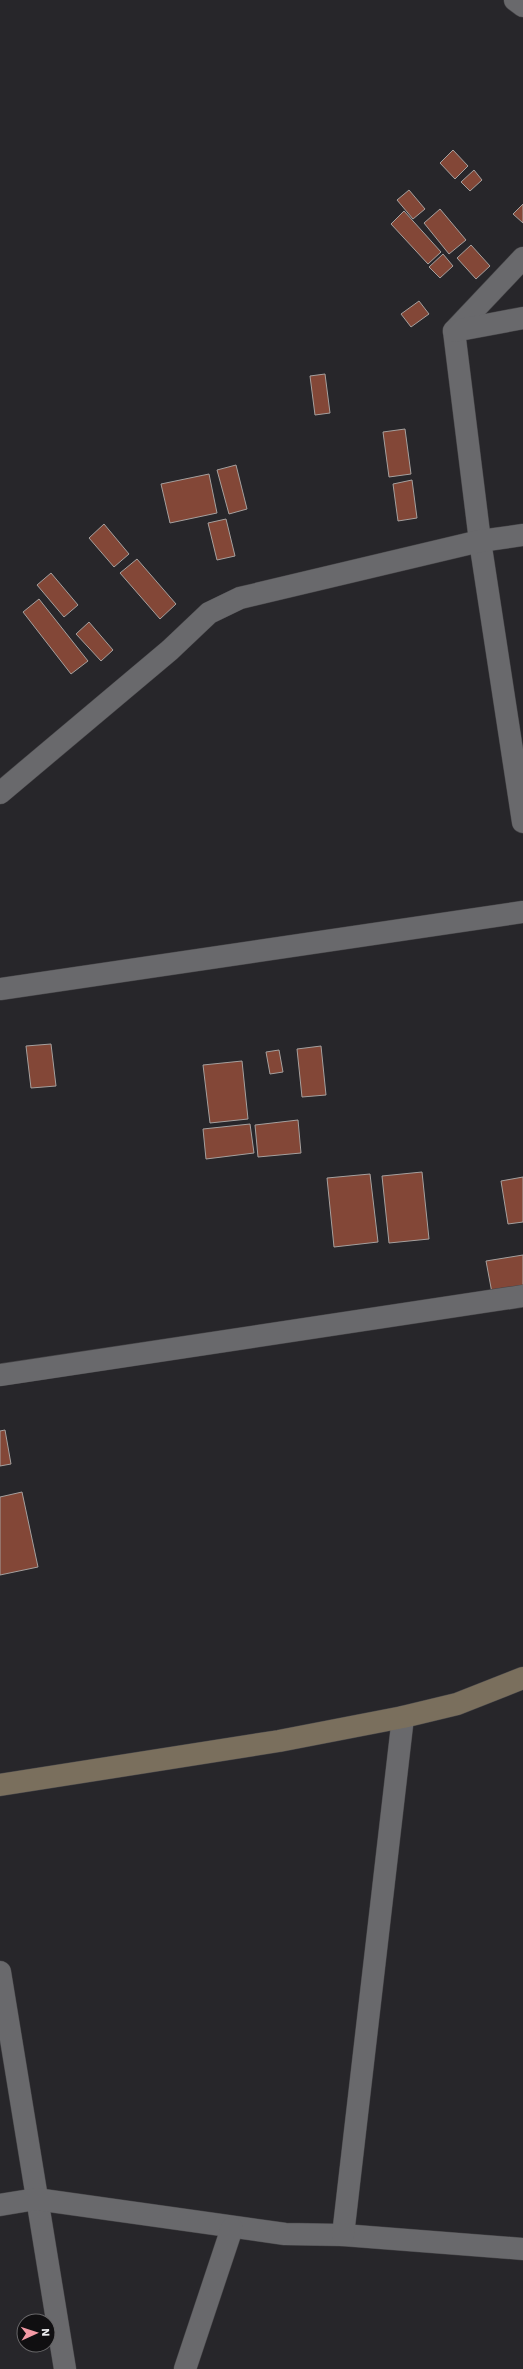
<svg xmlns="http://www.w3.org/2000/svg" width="523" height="2369" viewBox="0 0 523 2369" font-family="'Work Sans',sans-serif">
  <rect width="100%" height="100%" fill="#27262a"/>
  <!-- building -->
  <g fill="#834737" stroke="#a5a09e">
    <polygon points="453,150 468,166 455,179 440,163"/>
    <polygon points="474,170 482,180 470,191 461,182"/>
    <polygon points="409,190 425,209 413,219 397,200"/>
    <polygon points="523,204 523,223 513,214"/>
    <polygon points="440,209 466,240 449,254 424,223"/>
    <polygon points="404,211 441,252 428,264 391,224"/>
    <polygon points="471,245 490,266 476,279 457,258"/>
    <polygon points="443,254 453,266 440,278 429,267"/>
    <polygon points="419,301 429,314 411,327 401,314"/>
    <polygon points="325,374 330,413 315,415 310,376"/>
    <polygon points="405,429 411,474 389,477 383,432"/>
    <polygon points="236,465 247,509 229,514 217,470"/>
    <polygon points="209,474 217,513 170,523 161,484"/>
    <polygon points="412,480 417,518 398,521 393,484"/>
    <polygon points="226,519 235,556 217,560 208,523"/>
    <polygon points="104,524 129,554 114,567 89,538"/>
    <polygon points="137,559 176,604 160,619 120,573"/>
    <polygon points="51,573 78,605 64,617 37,585"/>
    <polygon points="39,599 88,661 71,674 23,612"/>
    <polygon points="89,622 113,650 101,661 76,634"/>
    <polygon points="51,1044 56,1086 31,1088 26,1046"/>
    <polygon points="321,1046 326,1095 302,1097 297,1049"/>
    <polygon points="279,1050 283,1072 270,1074 266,1052"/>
    <polygon points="242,1061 248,1119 210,1123 203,1065"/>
    <polygon points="298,1120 301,1153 258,1157 255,1125"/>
    <polygon points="250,1124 254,1153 206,1159 203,1129"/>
    <polygon points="422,1172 429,1239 389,1243 382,1176"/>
    <polygon points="370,1174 378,1242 334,1247 327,1178"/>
    <polygon points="523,1177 523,1222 508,1224 501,1181"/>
    <polygon points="523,1255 523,1289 492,1293 486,1261"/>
    <polygon points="5,1430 11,1464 0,1466 0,1431"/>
    <polygon points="22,1492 38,1567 0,1575 0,1497"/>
  </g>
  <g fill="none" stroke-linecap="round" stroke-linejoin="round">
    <!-- street casing -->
    <g stroke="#454447" stroke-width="23">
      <g id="street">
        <polyline points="515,0 523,6"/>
        <polyline points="523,258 454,331 480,541 523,822"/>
        <polyline points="454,331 523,318"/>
        <polyline points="0,793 170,650 209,613 240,598 480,541 523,535"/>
        <polyline points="0,989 523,912"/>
        <polyline points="0,1375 523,1296"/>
        <polyline points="0,1972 65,2369"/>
        <polyline points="0,2205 36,2199 285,2234 343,2235 523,2249"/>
        <polyline points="343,2235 403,1717"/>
        <polyline points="185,2369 232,2228"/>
      </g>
    </g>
    <!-- secondary casing -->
    <g stroke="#454447" stroke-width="23">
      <polyline id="secondary" points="0,1785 279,1741 403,1717 457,1704 523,1678"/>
    </g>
    <!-- street -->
    <use href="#street" stroke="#69696c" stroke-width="22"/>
    <!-- secondary -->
    <use href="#secondary" stroke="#7a6f5d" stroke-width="22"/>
  </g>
  <!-- north arrow -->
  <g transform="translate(36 2333) rotate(87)"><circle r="19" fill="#100f11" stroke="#686769"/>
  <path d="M0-3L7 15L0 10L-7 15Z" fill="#f49aa5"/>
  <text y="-6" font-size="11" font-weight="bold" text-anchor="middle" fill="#ececee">N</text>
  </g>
</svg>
